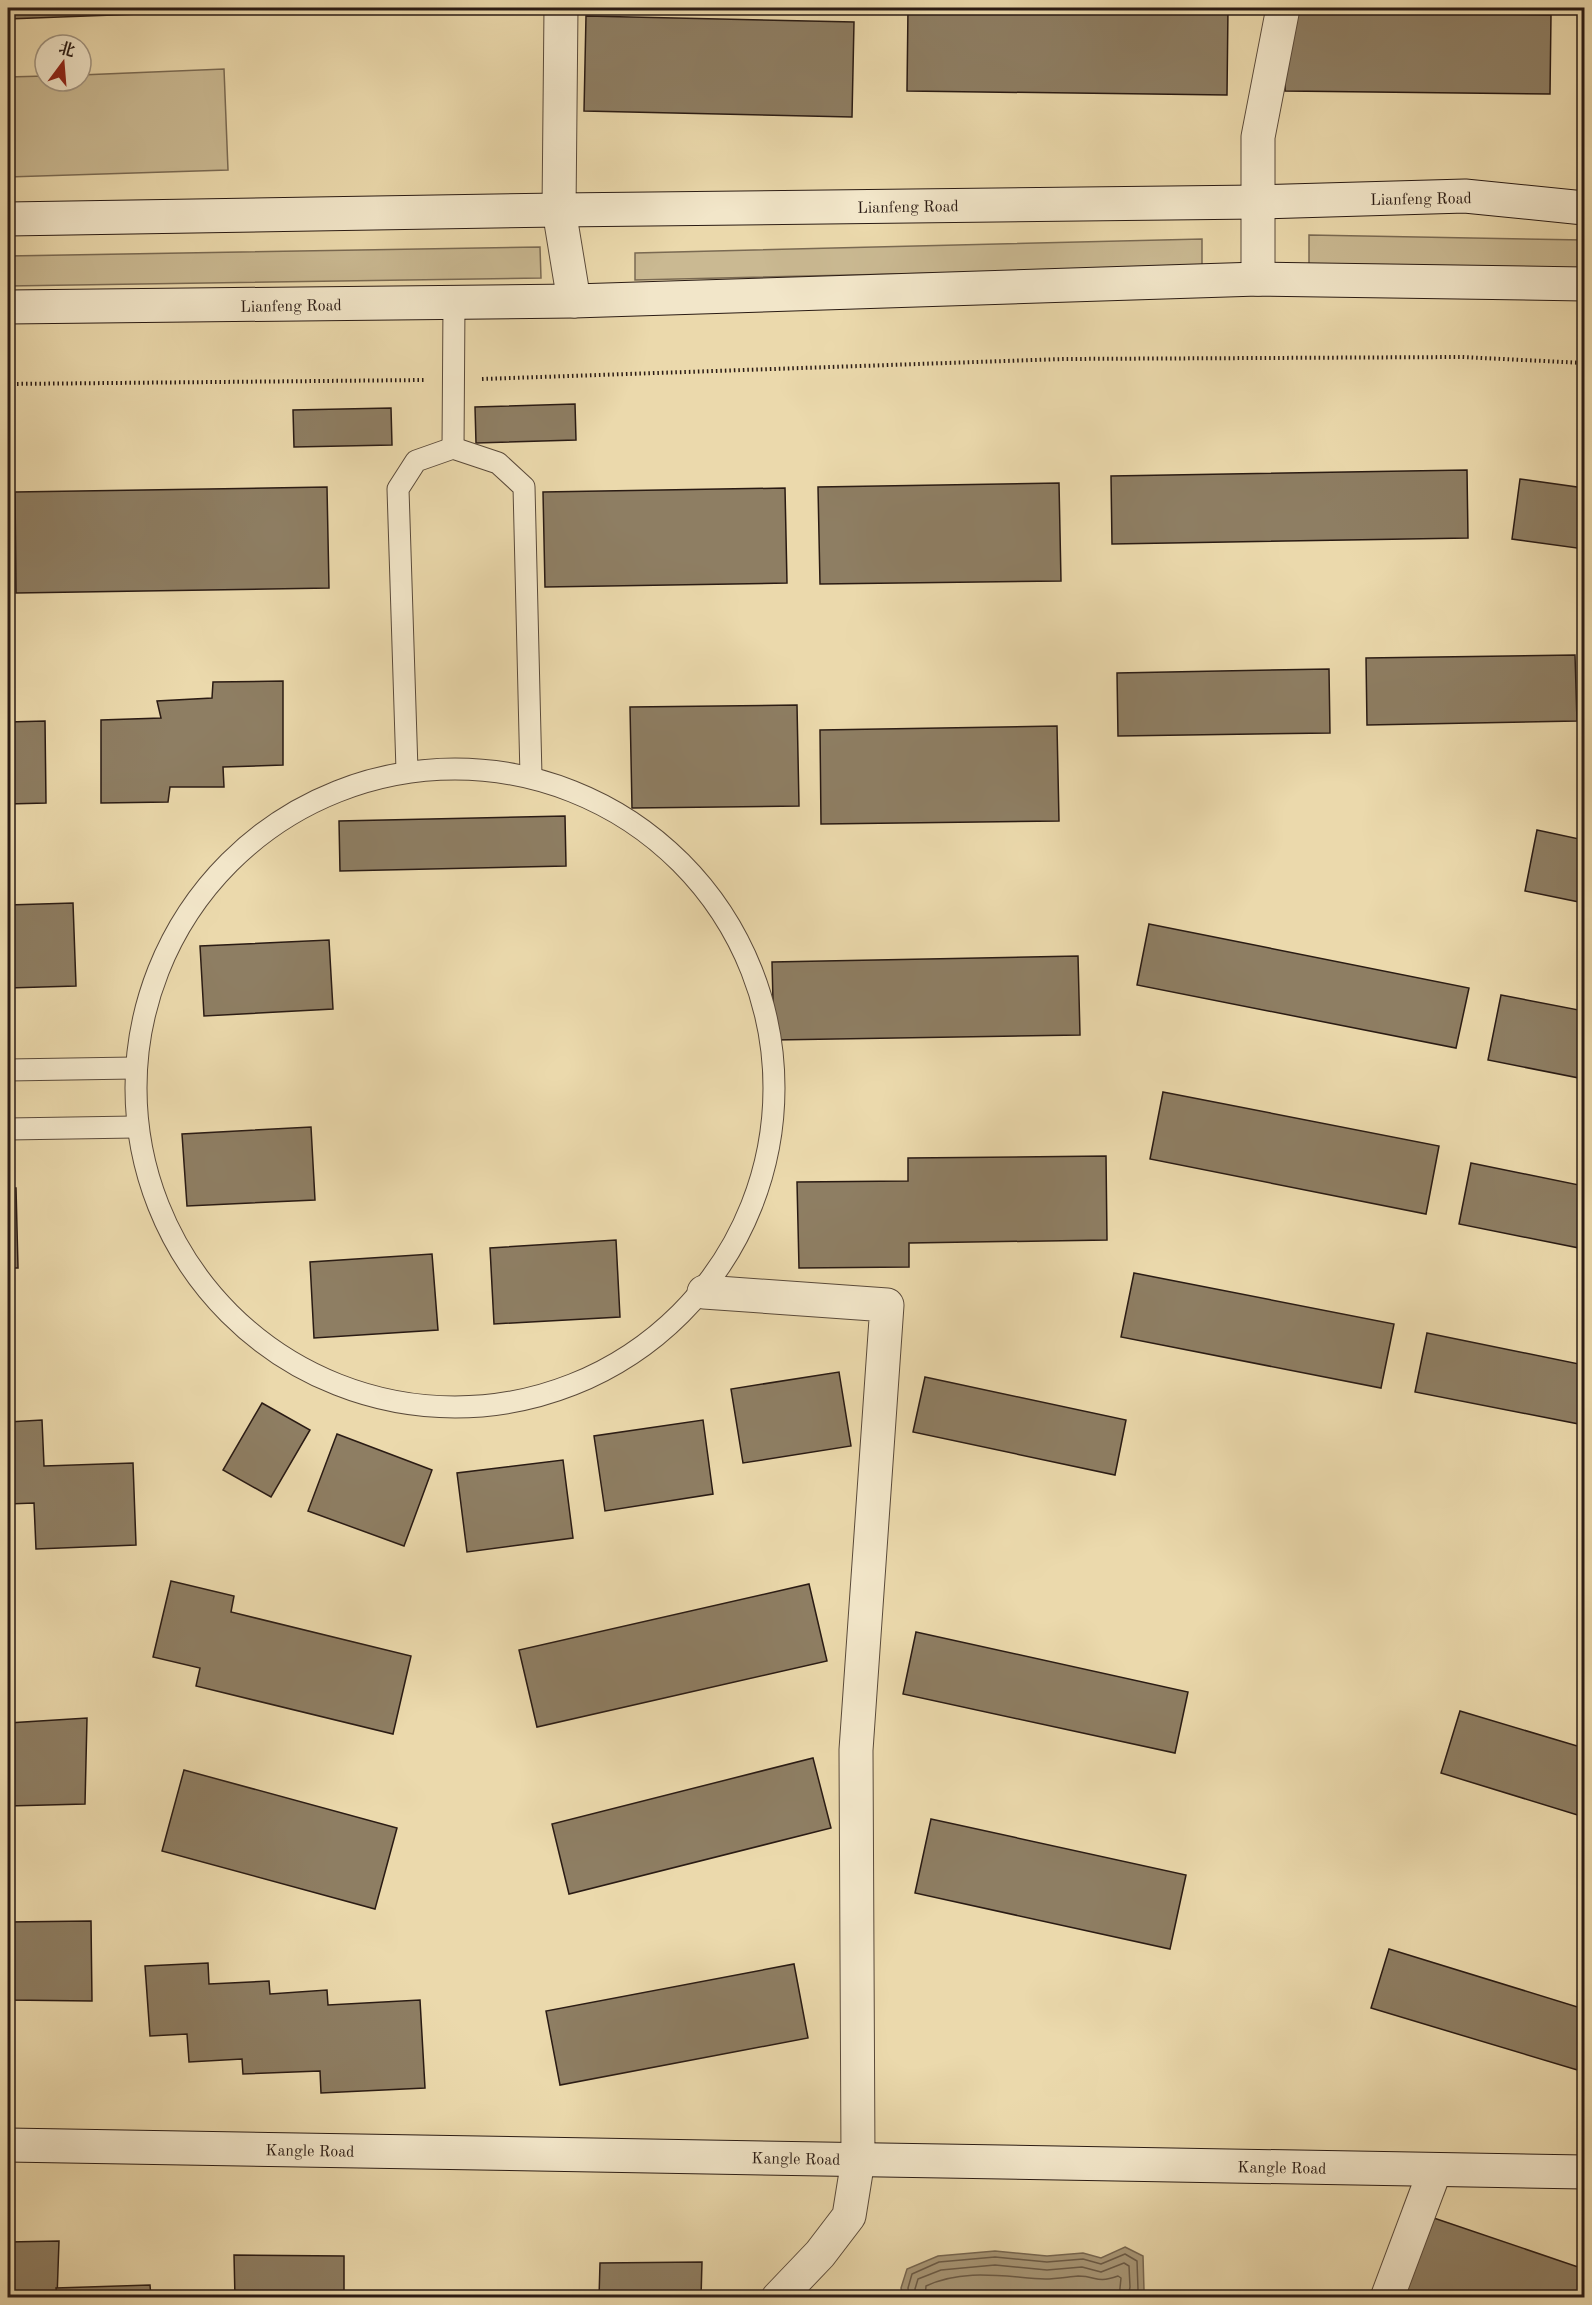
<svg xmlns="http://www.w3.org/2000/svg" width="1592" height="2305" viewBox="0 0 1592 2305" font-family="'Old Standard TT','Noto Serif SC',serif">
  <rect width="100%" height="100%" fill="#ebd9ac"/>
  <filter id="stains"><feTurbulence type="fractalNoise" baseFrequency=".00333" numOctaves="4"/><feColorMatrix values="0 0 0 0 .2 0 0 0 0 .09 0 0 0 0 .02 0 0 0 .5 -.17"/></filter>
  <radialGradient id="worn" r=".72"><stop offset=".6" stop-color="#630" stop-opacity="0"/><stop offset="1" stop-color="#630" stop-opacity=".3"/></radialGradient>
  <!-- green -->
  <g fill="#cab992" stroke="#7a6a53" stroke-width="1.5">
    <polygon points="224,69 228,170 8,177 8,77 45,76 45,81 81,81 81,75"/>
    <polygon points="1309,235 1584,240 1584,269 1309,264"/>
    <polygon points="1202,239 1202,267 635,280 635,253"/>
    <polygon points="540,247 541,278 8,286 8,256"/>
  </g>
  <!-- water -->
  <polygon fill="#a99878" stroke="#766650" stroke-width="1.5" points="1125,2247 1143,2256 1144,2290 1140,2297 903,2297 901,2288 907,2269 938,2256 995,2251 1047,2256 1083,2253 1101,2258"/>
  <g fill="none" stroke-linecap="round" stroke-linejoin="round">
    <!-- shore -->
    <g stroke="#6a5a46" stroke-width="1.5">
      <polyline points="909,2298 908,2288 912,2274 939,2262 995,2257 1047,2262 1083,2259 1101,2264 1125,2254 1137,2261 1138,2289 1136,2298"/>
      <polyline points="916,2298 915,2289 918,2279 941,2270 995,2265 1047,2270 1082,2267 1101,2272 1124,2263 1129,2266 1130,2287 1128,2298"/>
      <path d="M925 2298 926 2286C964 2268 1005 2277 1045 2279 1056 2279 1067 2277 1078 2276 1098 2276 1095 2284 1118 2276L1121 2278 1119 2298"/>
    </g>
  </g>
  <!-- building -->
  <g fill="#8e7e63" stroke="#2a1b14" stroke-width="1.5">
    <polygon points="8,8 219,8 219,11 8,19"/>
    <polygon points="908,8 1228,8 1227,95 907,91"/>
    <polygon points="1286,11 1551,15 1550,94 1285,91"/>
    <polygon points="586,16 854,22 852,117 584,111"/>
    <polygon points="575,404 576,440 476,443 475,407"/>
    <polygon points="391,408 392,445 294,447 293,410"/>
    <polygon points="1467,470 1468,538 1112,544 1111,476"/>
    <polygon points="1520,479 1584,488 1584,549 1512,539"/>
    <polygon points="1059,483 1061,581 820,584 818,487"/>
    <polygon points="327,487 329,588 16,593 15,492"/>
    <polygon points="785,488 787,583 545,587 543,492"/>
    <polygon points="1575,655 1577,721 1367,725 1366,658"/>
    <polygon points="1329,669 1330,733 1118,736 1117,673"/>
    <polygon points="283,681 283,765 223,767 224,787 170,787 168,802 101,803 101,720 161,718 157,701 212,698 213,682"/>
    <polygon points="797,705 799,806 632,808 630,707"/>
    <polygon points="45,721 46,803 8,804 8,722"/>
    <polygon points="1057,726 1059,821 821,824 820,730"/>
    <polygon points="565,816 566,866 340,871 339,821"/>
    <polygon points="1537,830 1584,840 1584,903 1525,891"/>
    <polygon points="73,903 76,986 8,988 8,905"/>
    <polygon points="1149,924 1469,988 1456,1048 1137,985"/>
    <polygon points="329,940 333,1009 204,1016 200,946"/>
    <polygon points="1078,956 1080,1035 774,1040 772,962"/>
    <polygon points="1501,995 1584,1011 1584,1079 1488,1060"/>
    <polygon points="1163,1092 1439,1146 1426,1214 1150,1159"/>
    <polygon points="311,1127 315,1200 187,1206 182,1134"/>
    <polygon points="1106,1156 1107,1240 909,1243 909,1267 799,1268 797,1182 908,1181 908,1158"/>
    <polygon points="1471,1163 1584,1186 1584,1249 1459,1224"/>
    <polygon points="8,1188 16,1188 18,1268 8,1268"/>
    <polygon points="616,1240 620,1317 494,1324 490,1248"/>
    <polygon points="432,1254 438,1330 314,1338 310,1262"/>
    <polygon points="1134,1273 1394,1324 1381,1388 1121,1337"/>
    <polygon points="1427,1333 1584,1365 1584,1425 1415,1392"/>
    <polygon points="839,1372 851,1446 743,1463 731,1389"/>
    <polygon points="925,1377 1126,1420 1115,1475 913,1432"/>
    <polygon points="262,1403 310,1430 271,1497 223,1470"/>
    <polygon points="42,1420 44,1466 133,1463 136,1545 36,1549 34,1503 8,1504 8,1422"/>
    <polygon points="703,1420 713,1494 605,1511 594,1436"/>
    <polygon points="337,1434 432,1470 404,1546 308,1511"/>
    <polygon points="563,1460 573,1538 467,1552 457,1473"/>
    <polygon points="171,1581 234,1596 231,1612 411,1656 393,1734 196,1686 200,1668 153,1657"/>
    <polygon points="809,1584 827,1661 537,1727 519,1650"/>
    <polygon points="916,1632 1188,1692 1175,1753 903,1694"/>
    <polygon points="1460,1711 1584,1748 1584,1817 1441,1773"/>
    <polygon points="87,1718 85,1804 8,1806 8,1723"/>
    <polygon points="813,1758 831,1828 569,1894 552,1824"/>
    <polygon points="184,1770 397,1828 375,1909 162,1851"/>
    <polygon points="931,1819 1186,1875 1170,1949 915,1893"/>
    <polygon points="91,1921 92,2001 8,2000 8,1922"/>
    <polygon points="1389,1949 1584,2009 1584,2072 1371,2008"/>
    <polygon points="208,1963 209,1984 269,1981 270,1994 327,1990 328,2005 420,2000 425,2088 321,2093 320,2071 243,2074 242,2059 189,2062 187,2034 150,2036 145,1966"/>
    <polygon points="794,1964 808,2038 560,2085 546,2011"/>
    <polygon points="1422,2214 1584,2269 1584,2298 1408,2298 1395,2293"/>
    <polygon points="59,2241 57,2298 8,2298 8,2242"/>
    <polygon points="234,2255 344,2256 344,2298 235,2298"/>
    <polygon points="702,2262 701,2298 599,2298 600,2263"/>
    <polygon points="150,2285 151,2298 57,2298 56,2288"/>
  </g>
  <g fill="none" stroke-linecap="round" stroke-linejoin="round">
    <!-- lane casing -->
    <g stroke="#5a4a3a" stroke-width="23">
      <g id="lane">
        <polyline points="453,448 454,303"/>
        <circle cx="455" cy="1088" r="319"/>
        <polyline points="407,770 398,489 416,461 453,448 498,463 524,487 531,776"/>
        <polyline points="8,1070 134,1068"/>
        <polyline points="8,1129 135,1127"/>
      </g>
    </g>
    <!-- street casing -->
    <g stroke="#5a4a3a" stroke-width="35">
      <g id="street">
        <polyline points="561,8 559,210 574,301"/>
        <polyline points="1258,279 1258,137 1283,8"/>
        <polyline points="704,1292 887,1305 856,1750 858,2160 849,2216 820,2254 778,2298"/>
        <polyline points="1387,2298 1435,2170"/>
      </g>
    </g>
    <!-- secondary casing -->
    <g stroke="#2a1b14" stroke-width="35">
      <g id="secondary">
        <polyline points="8,219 559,210 1257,202 1465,196 1584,208"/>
        <polyline points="8,307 574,301 1258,279 1584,284"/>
        <polyline points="8,2145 1584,2172"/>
      </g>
    </g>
    <!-- path -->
    <g stroke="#2a1b14" stroke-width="4" stroke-dasharray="1.5 3" stroke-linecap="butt">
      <polyline points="482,379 1063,359 1462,357 1584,363"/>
      <polyline points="8,384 424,380"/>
    </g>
    <!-- lane -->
    <use href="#lane" stroke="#f2e6c9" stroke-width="21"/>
    <!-- street -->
    <use href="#street" stroke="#f2e6c9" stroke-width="33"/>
    <!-- secondary -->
    <use href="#secondary" stroke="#f2e6c9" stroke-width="33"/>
  </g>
  <g text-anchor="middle" stroke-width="5" stroke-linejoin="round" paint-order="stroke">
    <!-- street labels -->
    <g font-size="16" fill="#2a1b14" stroke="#f2e6c9">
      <text transform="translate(1421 198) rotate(-1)" y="6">Lianfeng Road</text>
      <text transform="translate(908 206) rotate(-1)" y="6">Lianfeng Road</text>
      <text transform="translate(291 305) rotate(-1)" y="6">Lianfeng Road</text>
      <text transform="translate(310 2150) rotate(1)" y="6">Kangle Road</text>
      <text transform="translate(796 2158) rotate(1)" y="6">Kangle Road</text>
      <text transform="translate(1282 2167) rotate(1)" y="6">Kangle Road</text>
    </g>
  </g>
  <!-- margin -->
  <rect width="1592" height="2305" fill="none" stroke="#ebd9ac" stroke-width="30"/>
  <rect x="9" y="9" width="1574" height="2287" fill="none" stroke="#2a1b14" stroke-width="3"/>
  <rect x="15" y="15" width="1562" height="2275" fill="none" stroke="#2a1b14" stroke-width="1.5"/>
  <!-- north arrow -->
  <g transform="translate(63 63) rotate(16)"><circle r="28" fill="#f2e6c9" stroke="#a29581" stroke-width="1.5"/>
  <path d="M0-4.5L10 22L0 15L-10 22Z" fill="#8f2418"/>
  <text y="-9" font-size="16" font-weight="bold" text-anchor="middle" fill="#2a1b14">北</text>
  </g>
  <rect width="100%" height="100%" filter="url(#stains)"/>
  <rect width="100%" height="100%" fill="url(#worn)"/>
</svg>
